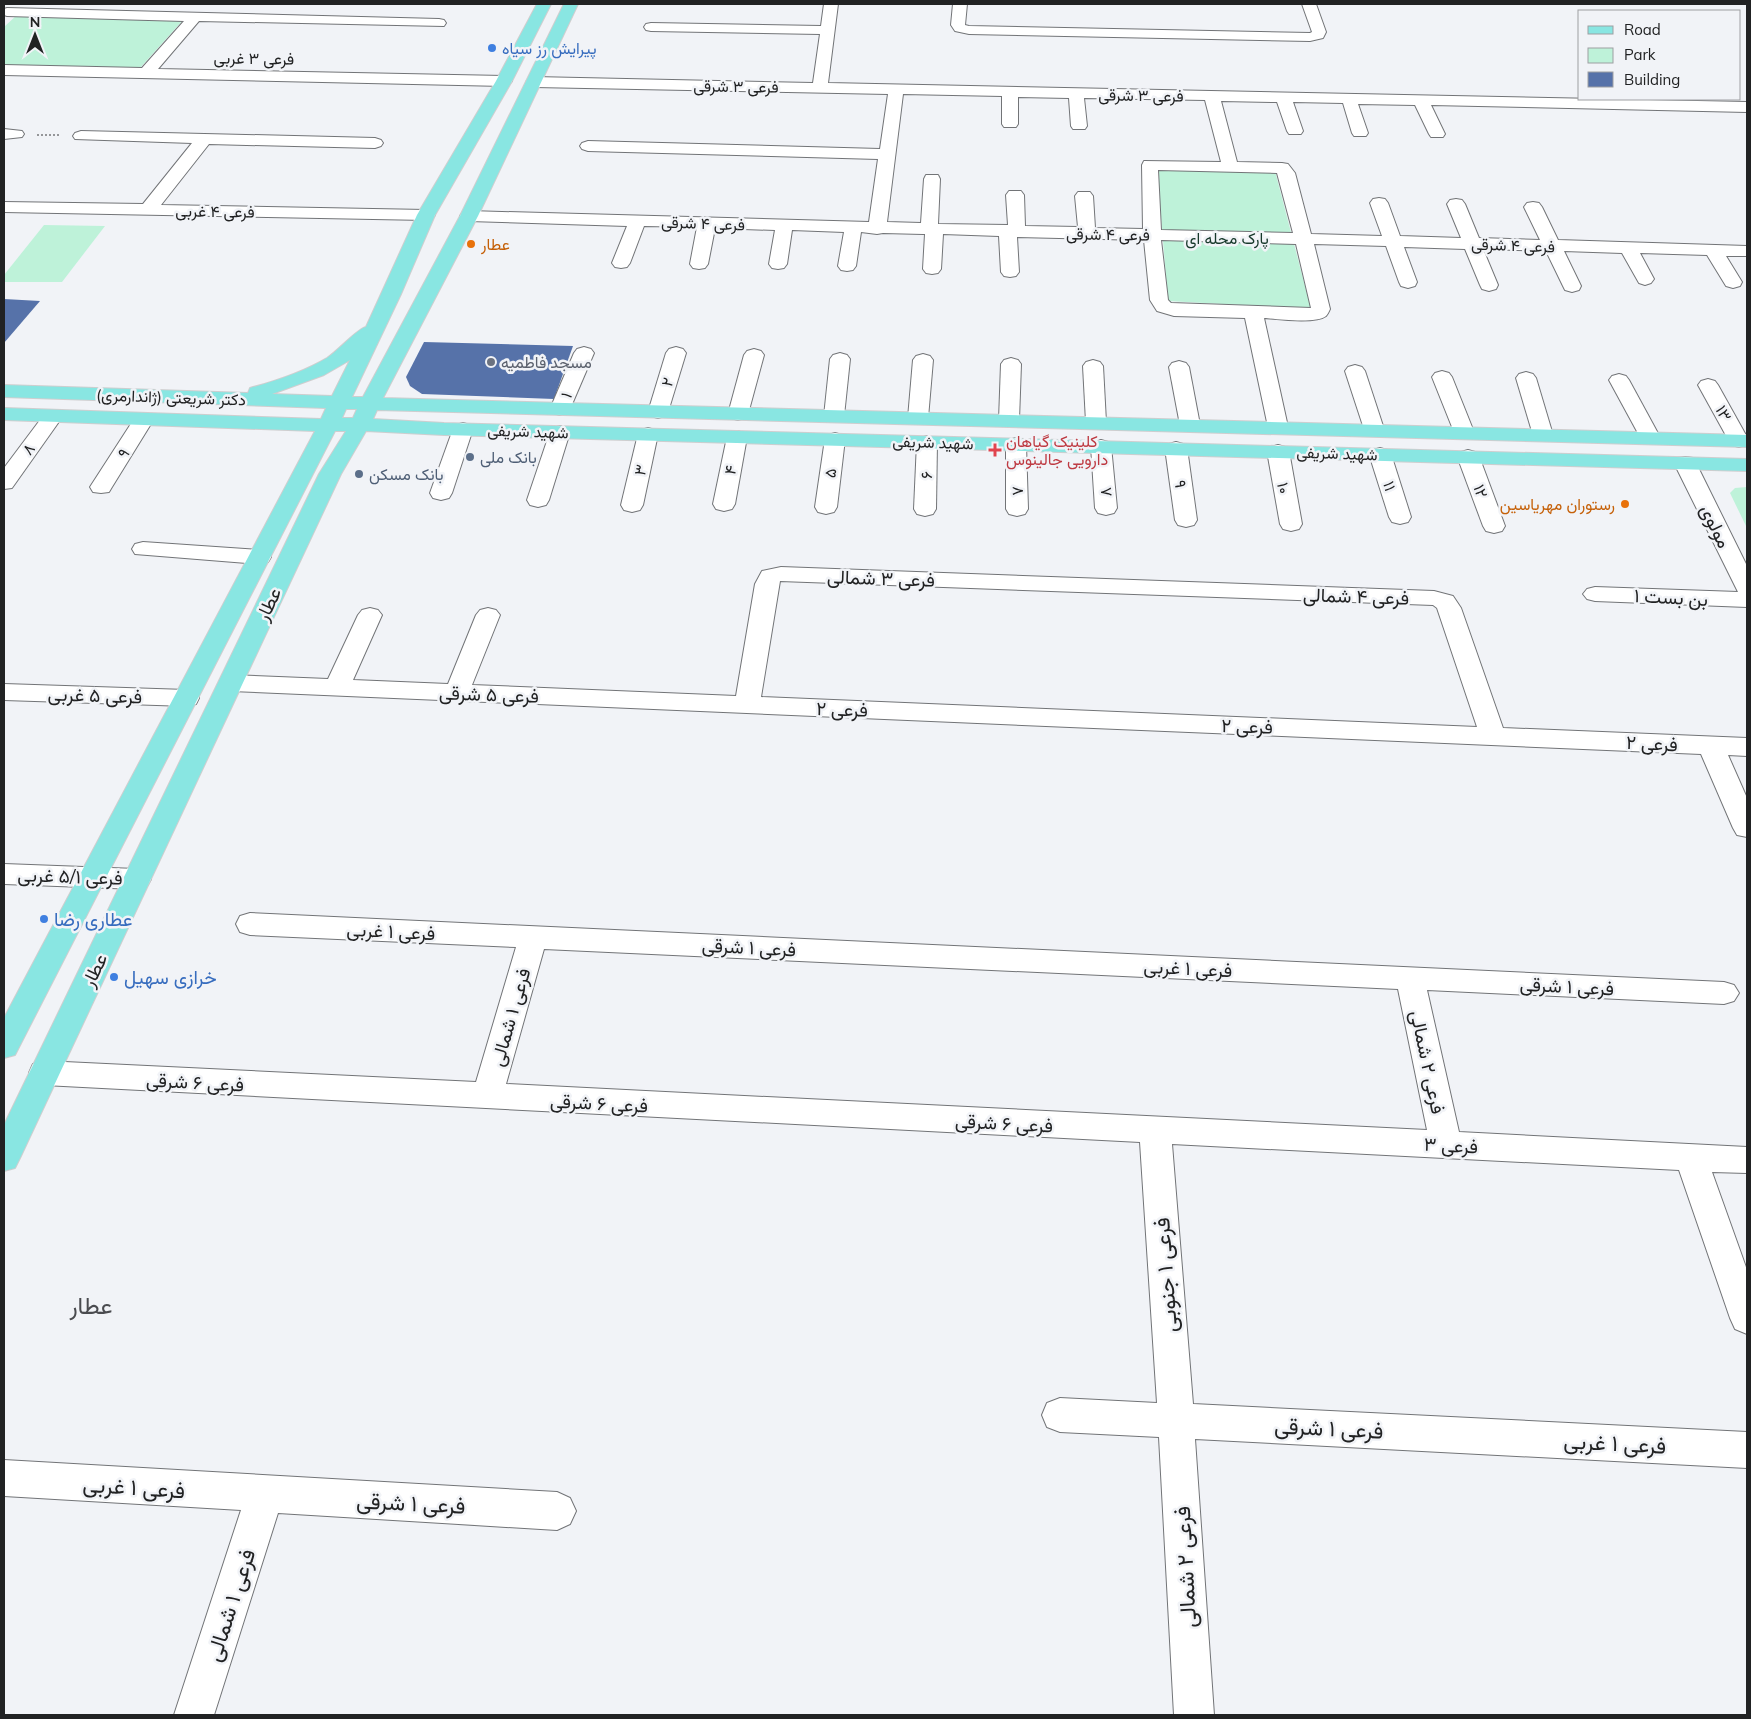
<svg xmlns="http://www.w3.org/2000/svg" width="1751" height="1719" viewBox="0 0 1751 1719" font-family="Mulish,Vazirmatn,sans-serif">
  <rect width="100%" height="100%" fill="#f1f3f7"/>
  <!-- green -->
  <g fill="#bef2d9">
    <polygon points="17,15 184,19 140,68 4,65 4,27"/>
    <polygon points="1157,168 1275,171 1311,309 1168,301"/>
    <polygon points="44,225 105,226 62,282 4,282 4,275"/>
    <polygon points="1747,487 1747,528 1730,493 1735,488"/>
  </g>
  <!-- building -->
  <g fill="#5672a9">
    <polygon points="4,299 40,301 4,343"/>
    <polygon points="424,342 573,346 554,399 422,394 410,386 406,377"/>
  </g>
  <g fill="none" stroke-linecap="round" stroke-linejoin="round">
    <!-- minor casing -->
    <g stroke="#727477" stroke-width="2">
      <g id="minor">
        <path d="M824 4H838L828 83 1747 102V112L1431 105 1445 134 1443 137H1431L1429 134 1415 105 1358 104 1368 133 1366 136H1354L1352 133 1343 103 1293 102 1303 131 1301 134H1289L1287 131 1277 102 1221 101 1237 162 1282 163 1288 164 1295 173 1311 234 1382 236 1370 203 1373 199 1379 198 1385 199 1388 203 1400 236 1461 238 1447 204 1450 200 1456 199 1462 200 1465 204 1479 238 1540 240 1524 207 1527 203 1533 202 1539 203 1542 207 1558 240 1747 246V256H1726L1742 282 1740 286 1733 288 1726 286 1707 255 1640 253 1654 279 1651 283 1645 285 1639 283 1622 253 1564 251 1581 286 1579 290 1572 292 1565 290 1563 286 1546 251 1483 249 1498 285 1496 289 1489 291 1482 289 1480 285 1465 249 1404 247 1417 282 1415 286 1408 288 1401 286 1399 282 1386 246 1314 244 1330 309C1329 311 1328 314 1326 316 1316 324 1277 319 1264 318L1288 427 1285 431 1278 433 1271 431 1268 427 1245 318 1174 316 1157 311 1150 300 1144 240 1017 237 1019 272 1016 276 1010 277 1004 276 1001 272 999 236 943 234 941 269 938 273 932 274 926 273 923 269 925 234H923L883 233 877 234 861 232 856 266 853 270 847 271 841 270 838 266 844 232 792 230 787 264 784 268 778 269 772 268 769 264 775 230 715 228 708 264 705 268 699 269 693 268 690 264 697 227 644 226 630 263 627 267 621 268 615 267 612 263 627 226 469 221 463 220 460 216 463 212 469 211 869 222 878 159 588 151 582 149 580 146 582 143 588 141 880 149 888 94 534 87 529 85 526 82 529 79 534 77 813 83 820 34 651 31 646 30 644 27 646 24 651 23 821 26ZM903 94 1002 96V124L1004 127H1016L1018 124V97L1069 98 1071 126 1073 129H1085L1087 126 1084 98 1205 100 1221 162 1144 161 1142 165 1143 229 1095 228 1093 196 1090 192H1078L1075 196 1078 227 1025 226 1024 195 1021 191H1009L1006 195 1008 225 938 224 940 179 938 175H926L924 179 921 223 887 222ZM1158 170 1277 173 1293 233 1161 230ZM1161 240 1296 244 1311 308 1171 303 1168 300Z"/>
        <polygon points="953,4 967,4 965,25 969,26 1310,33 1312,32 1302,4 1316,4 1326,32 1323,38 1310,41 969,34 955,31 951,25"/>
        <polygon points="7,8 439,19 444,20 446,23 444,26 199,21 158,69 504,76 509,78 512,81 509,84 504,86 4,75 4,65 142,68 184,21 7,16 4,15 4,9"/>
        <polygon points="4,129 22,131 24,134 22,137 4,139"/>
        <polygon points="81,131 375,138 381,140 383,143 381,146 375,148 209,144 161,205 426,210 432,211 435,215 432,219 426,220 4,212 4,202 143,204 192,143 75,139 73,136 75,133"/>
        <polygon points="584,347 591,349 594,353 570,409 567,413 560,415 553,413 550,409 574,353 577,349"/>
        <polygon points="676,347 683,349 686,353 668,412 665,416 658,418 651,416 648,412 666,353 669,349"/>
        <polygon points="754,349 761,351 764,355 748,414 745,418 738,420 731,418 728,414 744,355 747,351"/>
        <polygon points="840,353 847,355 850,359 844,416 841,420 834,422 827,420 824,416 830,359 833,355"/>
        <polygon points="923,354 930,356 933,360 928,418 925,422 918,424 911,422 908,418 913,360 916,356"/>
        <polygon points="1011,358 1018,360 1021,364 1019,420 1016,424 1009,426 1002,424 999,420 1001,364 1004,360"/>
        <polygon points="1093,360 1100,362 1103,366 1106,422 1103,426 1096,428 1089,426 1086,422 1083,366 1086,362"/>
        <polygon points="1179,361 1186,363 1189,367 1200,425 1197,429 1190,431 1183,429 1180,425 1169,367 1172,363"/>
        <polygon points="1355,365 1362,367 1365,371 1384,429 1381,433 1374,435 1367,433 1364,429 1345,371 1348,367"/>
        <polygon points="1442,371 1449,373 1452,377 1474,432 1471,436 1464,438 1457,436 1454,432 1432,377 1435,373"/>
        <polygon points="1526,372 1533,374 1536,378 1553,435 1550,439 1543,441 1536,439 1533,435 1516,378 1519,374"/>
        <polygon points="1619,374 1626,376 1629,380 1660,437 1657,441 1650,443 1643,441 1640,437 1609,380 1612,376"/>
        <polygon points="1708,379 1715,381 1718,385 1747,437 1746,445 1739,447 1732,445 1729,441 1698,385 1701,381"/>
        <polygon points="53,410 60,412 63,416 12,488 4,489 4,468 46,412"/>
        <polygon points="144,413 151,415 154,419 112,487 109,492 101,493 93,492 90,487 134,419 137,415"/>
        <polygon points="463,423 470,425 473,429 452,493 449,498 441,500 433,498 430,493 453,429 456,425"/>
        <polygon points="560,426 567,428 570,432 549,500 546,505 538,507 530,505 527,500 550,432 553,428"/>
        <polygon points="648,428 655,430 658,434 643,505 640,510 632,512 624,510 621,505 638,434 641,430"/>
        <polygon points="737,431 744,433 747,437 735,504 732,509 724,511 716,509 713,504 727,437 730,433"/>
        <polygon points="835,433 842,435 845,439 837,507 834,512 826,514 818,512 815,507 825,439 828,435"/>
        <polygon points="927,436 934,438 937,442 936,509 933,514 925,516 917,514 914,509 917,442 920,438"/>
        <polygon points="1016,438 1023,440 1026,444 1028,509 1025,514 1017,516 1009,514 1006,509 1006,444 1009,440"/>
        <polygon points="1101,440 1108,442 1111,446 1117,508 1114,513 1106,515 1098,513 1095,508 1091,446 1094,442"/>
        <polygon points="1176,442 1183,444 1187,448 1197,520 1194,525 1186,527 1178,525 1175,520 1165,448 1169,444"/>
        <polygon points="1278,445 1285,447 1289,451 1302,524 1299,529 1291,531 1283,529 1280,524 1267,451 1271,447"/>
        <polygon points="1380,448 1387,450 1391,454 1411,517 1408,522 1400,524 1392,522 1389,517 1369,454 1373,450"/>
        <polygon points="1468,450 1475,452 1479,456 1505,526 1502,531 1494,533 1486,531 1483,526 1457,456 1461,452"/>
        <polygon points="1685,457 1693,458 1696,463 1747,566 1747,607 1595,601 1587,599 1583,594 1587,589 1595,587 1738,592 1674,463 1677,458"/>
        <polygon points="143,542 260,550 268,552 271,557 268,562 260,564 135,554 132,549 135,544"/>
        <path d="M781 567 1434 591 1453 596 1461 608 1503 728 1747 738V756L1728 755 1747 798V837L1737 835 1733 828 1701 754 231 691 222 689 219 683 222 677 231 675 328 679 358 615 362 610 370 608 378 610 382 615 353 680 448 684 476 615 480 610 488 608 496 610 500 615 472 685 736 696 755 584 762 571ZM780 581 1433 605 1437 608 1477 727 761 697Z"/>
        <polygon points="4,684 187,690 196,692 199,698 196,704 187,706 4,700"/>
        <polygon points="4,864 137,869 147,872 151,879 147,886 137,889 4,884"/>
        <path d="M250 913 1724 982 1734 985 1739 993 1734 1001 1724 1004 1427 990 1459 1132 1747 1147V1173L1712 1172 1747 1270V1334L1735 1329 1730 1318 1679 1170 1172 1144 1193 1404 1747 1432V1468L1195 1439 1214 1715H1174L1159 1437 1060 1432 1047 1427 1042 1415 1047 1403 1060 1398 1157 1403 1140 1142 44 1085 33 1082 29 1073 33 1064 44 1061 476 1082 516 947 250 935 240 932 236 924 240 916ZM544 949 1398 989 1427 1130 506 1084Z"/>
        <polygon points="4,1460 557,1492 570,1498 576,1511 570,1524 557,1530 278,1513 214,1715 174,1715 241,1510 4,1496"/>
      </g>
    </g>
    <!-- major casing -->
    <g stroke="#cececf" stroke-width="2">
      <path id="major" d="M537 4H551L512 81 435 215 401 294 352 397H363L460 216 564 4H578L478 216 383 398 1747 435V447L377 410 373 419 444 423 1747 459V471L444 435 366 431 341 474 20 1158 15 1168 4 1171V1125L319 474 346 431H335L15 1055 4 1058V1018L315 431 4 420V408L321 419 326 408 4 397V385L248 393 250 388C276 381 303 372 327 358 338 351 357 329 366 327L417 215 496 81ZM350 360 332 396 272 394 324 375ZM346 409H357L353 418H342Z"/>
    </g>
    <!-- path -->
    <polyline stroke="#959699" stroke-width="2" stroke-dasharray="2 2" stroke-linecap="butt" points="37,135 61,135"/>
    <!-- minor -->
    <use href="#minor" fill="#fff" fill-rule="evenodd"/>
    <!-- major -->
    <use href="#major" fill="#89e6e2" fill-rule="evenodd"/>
  </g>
  <!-- markers -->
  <g fill="#3f7fe0" stroke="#f1f3f7" stroke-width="2">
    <circle cx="492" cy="48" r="5"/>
    <circle cx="44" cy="919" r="5"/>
    <circle cx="114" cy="977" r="5"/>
  </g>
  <g fill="#e8710a" stroke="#f1f3f7" stroke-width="2">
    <circle cx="471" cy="244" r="5"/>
    <circle cx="1625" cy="504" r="5"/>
  </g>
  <circle fill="#6b7280" stroke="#f1f3f7" stroke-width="2" cx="491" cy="362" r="5"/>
  <path fill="#e0444e" stroke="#f1f3f7" stroke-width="2" d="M992.5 442.5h5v5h5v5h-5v5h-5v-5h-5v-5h5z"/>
  <g fill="#5c6f8a" stroke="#f1f3f7" stroke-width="2">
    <circle cx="470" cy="457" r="5"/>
    <circle cx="359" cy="474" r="5"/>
  </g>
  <g text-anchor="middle" stroke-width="5" stroke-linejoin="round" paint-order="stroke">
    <!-- far-shop labels -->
    <g font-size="16" fill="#366cbe" stroke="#f1f3f7" text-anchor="start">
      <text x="502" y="54">پیرایش رز سیاه</text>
    </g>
    <!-- far-street labels -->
    <g font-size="16" fill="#212223" stroke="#f1f3f7">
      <text transform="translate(254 58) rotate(1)" y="6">فرعی ۳ غربی</text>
      <text transform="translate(736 86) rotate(1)" y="6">فرعی ۳ شرقی</text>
      <text transform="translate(1141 95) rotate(1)" y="6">فرعی ۳ شرقی</text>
      <text transform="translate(215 211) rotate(1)" y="6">فرعی ۴ غربی</text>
      <text transform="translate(703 223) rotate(2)" y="6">فرعی ۴ شرقی</text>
      <text transform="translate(1108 234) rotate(1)" y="6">فرعی ۴ شرقی</text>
      <text transform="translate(1513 245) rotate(2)" y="6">فرعی ۴ شرقی</text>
      <text transform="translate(667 382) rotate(-73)" y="6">۲</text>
      <text transform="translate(566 395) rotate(-67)" y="6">۱</text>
      <text transform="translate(171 397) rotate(2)" y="6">دکتر شریعتی (ژاندارمری)</text>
      <text transform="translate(1724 413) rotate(61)" y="6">۱۳</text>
      <text transform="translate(528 431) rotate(2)" y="6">شهید شریفی</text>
      <text transform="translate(933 442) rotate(2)" y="6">شهید شریفی</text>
      <text transform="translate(28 449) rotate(-53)" y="6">۸</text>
      <text transform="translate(123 453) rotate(-57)" y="6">۹</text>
      <text transform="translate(1337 453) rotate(2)" y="6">شهید شریفی</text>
      <text transform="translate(640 470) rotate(-77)" y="6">۳</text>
      <text transform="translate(730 470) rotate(-79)" y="6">۴</text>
      <text transform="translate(830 473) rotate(-82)" y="6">۵</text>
      <text transform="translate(926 475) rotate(-89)" y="6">۶</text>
      <text transform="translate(1181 484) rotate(82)" y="6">۹</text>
      <text transform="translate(1390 486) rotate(73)" y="6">۱۱</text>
      <text transform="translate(1284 488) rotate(80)" y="6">۱۰</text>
      <text transform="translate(1017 491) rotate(-91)" y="6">۷</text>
      <text transform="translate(1481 491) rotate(70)" y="6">۱۲</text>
      <text transform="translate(1105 492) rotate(-95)" y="6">۸</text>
    </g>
    <!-- far-park labels -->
    <g font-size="16" fill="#16382a" stroke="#f1f3f7">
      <text x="1227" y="244">پارک محله ای</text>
    </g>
    <!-- far-food labels -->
    <g font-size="16" fill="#c56008" stroke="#f1f3f7" text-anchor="start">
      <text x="481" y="250">عطار</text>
      <text x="1615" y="510" text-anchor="end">رستوران مهریاسین</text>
    </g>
    <!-- far-worship labels -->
    <g font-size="16" fill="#5b616d" stroke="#f1f3f7" text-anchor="start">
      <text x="501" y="368">مسجد فاطمیه</text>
    </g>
    <!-- far-health labels -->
    <g font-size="16" fill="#be3a42" stroke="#f1f3f7" text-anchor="start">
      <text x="1006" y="447">کلینیک گیاهان<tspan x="1006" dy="18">دارویی جالینوس</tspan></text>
    </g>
    <!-- far-service labels -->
    <g font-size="16" fill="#4e5e75" stroke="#f1f3f7" text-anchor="start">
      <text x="480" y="463">بانک ملی</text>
      <text x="369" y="480">بانک مسکن</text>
    </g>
    <!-- street labels -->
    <g font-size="19" fill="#212223" stroke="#f1f3f7">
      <text transform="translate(1716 526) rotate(64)" y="7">مولوی</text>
      <text transform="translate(881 578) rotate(2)" y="7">فرعی ۳ شمالی</text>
      <text transform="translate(1356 596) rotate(2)" y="7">فرعی ۴ شمالی</text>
      <text transform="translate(1671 597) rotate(3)" y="7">بن بست ۱</text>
      <text transform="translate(268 604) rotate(-65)" y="7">عطار</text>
      <text transform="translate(489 694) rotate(2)" y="7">فرعی ۵ شرقی</text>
      <text transform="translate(95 695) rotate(2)" y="7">فرعی ۵ غربی</text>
      <text transform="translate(842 709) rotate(2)" y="7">فرعی ۲</text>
      <text transform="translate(1247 726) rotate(2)" y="7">فرعی ۲</text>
      <text transform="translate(1652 743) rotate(3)" y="7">فرعی ۲</text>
      <text transform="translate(70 876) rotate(2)" y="7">فرعی ۵/۱ غربی</text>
      <text transform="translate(391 931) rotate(3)" y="7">فرعی ۱ غربی</text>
      <text transform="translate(749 947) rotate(3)" y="7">فرعی ۱ شرقی</text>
      <text transform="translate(1188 968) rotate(3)" y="7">فرعی ۱ غربی</text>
      <text transform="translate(94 970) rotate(-64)" y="7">عطار</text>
      <text transform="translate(1567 986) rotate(3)" y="7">فرعی ۱ شرقی</text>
      <text transform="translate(510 1017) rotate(-74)" y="7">فرعی ۱ شمالی</text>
      <text transform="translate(1428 1062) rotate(78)" y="7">فرعی ۲ شمالی</text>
      <text transform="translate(195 1082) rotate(3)" y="7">فرعی ۶ شرقی</text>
      <text transform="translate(599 1103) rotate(3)" y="7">فرعی ۶ شرقی</text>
      <text transform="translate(1004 1123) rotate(3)" y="7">فرعی ۶ شرقی</text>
      <text transform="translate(1451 1145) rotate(3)" y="7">فرعی ۳</text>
    </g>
    <!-- shop labels -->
    <g font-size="19" fill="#366cbe" stroke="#f1f3f7" text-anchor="start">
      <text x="54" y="926">عطاری رضا</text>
      <text x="124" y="984">خرازی سهیل</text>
    </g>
    <!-- near-street labels -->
    <g font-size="22" fill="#212223" stroke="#f1f3f7">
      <text transform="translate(1165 1275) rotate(-94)" y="8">فرعی ۱ جنوبی</text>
      <text transform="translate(1329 1428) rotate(3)" y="8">فرعی ۱ شرقی</text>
      <text transform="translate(1615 1443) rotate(3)" y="8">فرعی ۱ غربی</text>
      <text transform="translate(134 1487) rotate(4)" y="8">فرعی ۱ غربی</text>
      <text transform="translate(411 1503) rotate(3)" y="8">فرعی ۱ شرقی</text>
      <text transform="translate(1185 1567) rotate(-93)" y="8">فرعی ۲ شمالی</text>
      <text transform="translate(230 1605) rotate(-72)" y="8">فرعی ۱ شمالی</text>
    </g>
    <!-- near-neighbourhood labels -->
    <g font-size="24" fill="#4a4b4f" stroke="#f1f3f7">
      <text x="91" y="1314">عطار</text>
    </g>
  </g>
  <!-- border -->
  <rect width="1751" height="1719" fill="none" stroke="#212223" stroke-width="10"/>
  <!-- legend -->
  <rect x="1578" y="10" width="162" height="90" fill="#f1f3f7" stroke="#9e9fa2"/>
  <rect x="1588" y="26" width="25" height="8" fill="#89e6e2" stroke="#9e9fa2"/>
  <text x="1624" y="35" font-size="15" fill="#212223">Road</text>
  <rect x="1588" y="48" width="25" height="15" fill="#bef2d9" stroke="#9e9fa2"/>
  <text x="1624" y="60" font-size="15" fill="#212223">Park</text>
  <rect x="1588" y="72" width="25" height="15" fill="#5672a9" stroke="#9e9fa2"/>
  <text x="1624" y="85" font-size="15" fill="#212223">Building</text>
  <!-- north arrow -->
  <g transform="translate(35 35)" stroke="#f1f3f7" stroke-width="4" paint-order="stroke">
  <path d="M0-4L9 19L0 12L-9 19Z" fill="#212223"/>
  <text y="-8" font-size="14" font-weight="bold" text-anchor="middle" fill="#212223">N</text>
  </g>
</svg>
